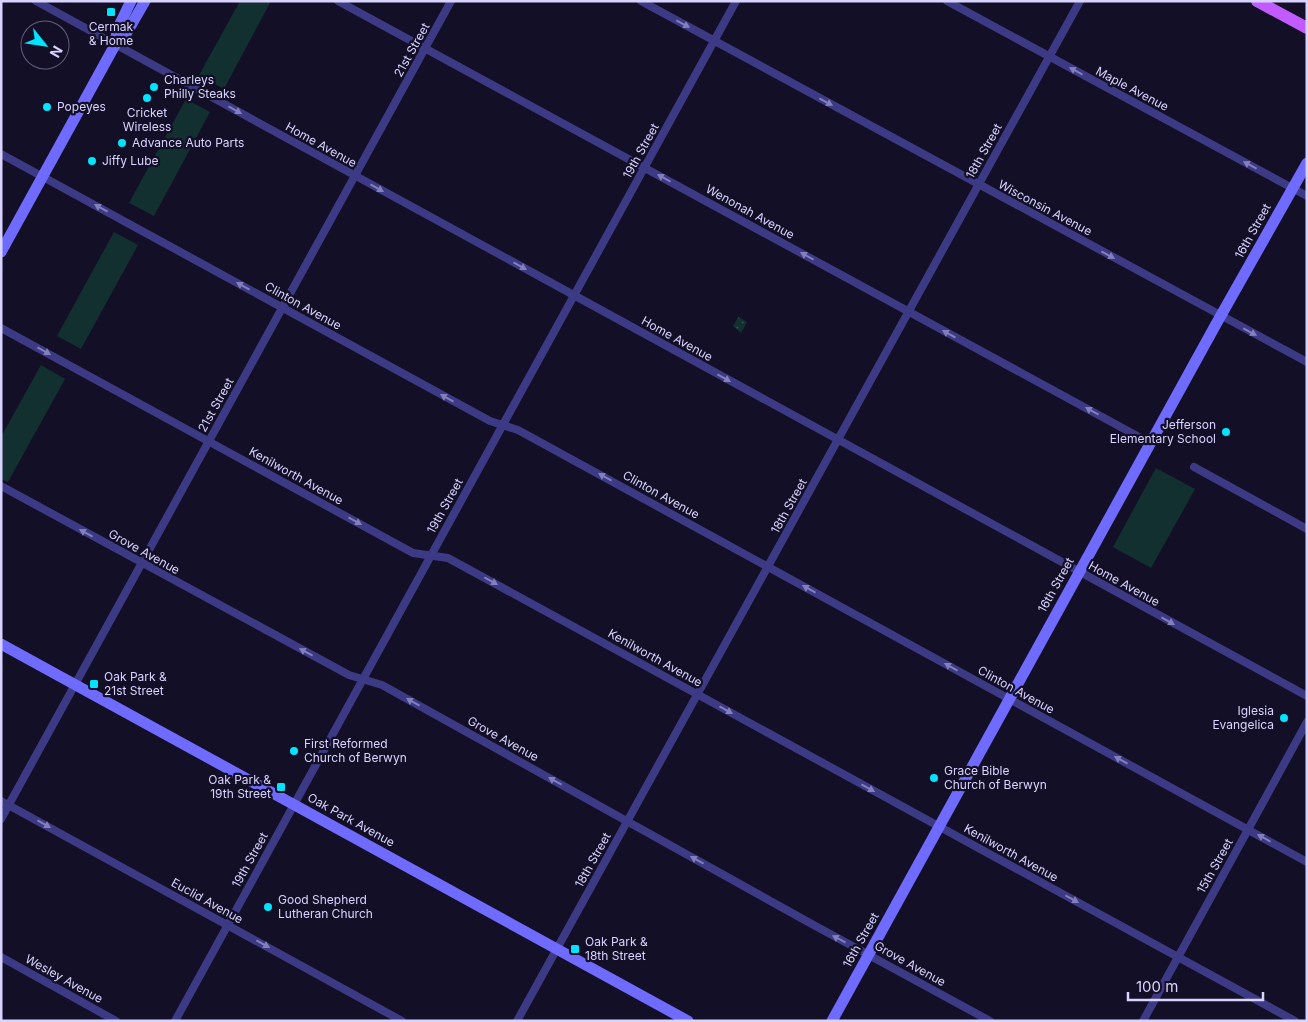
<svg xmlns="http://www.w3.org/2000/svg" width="1308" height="1022" viewBox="0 0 1308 1022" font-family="Inter,sans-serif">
  <defs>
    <pattern id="grass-dots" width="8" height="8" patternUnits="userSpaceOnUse" patternTransform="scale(1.25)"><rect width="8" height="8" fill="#12302f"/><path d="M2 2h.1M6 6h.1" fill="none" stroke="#344d4e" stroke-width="1.8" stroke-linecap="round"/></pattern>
  </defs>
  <rect width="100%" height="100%" fill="#130f26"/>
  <!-- grass -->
  <polygon fill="url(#grass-dots)" points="739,316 739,317 747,322 741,333 733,326"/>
  <!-- green -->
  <g fill="#12302f">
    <polygon points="240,1 271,1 224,89 199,75"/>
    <polygon points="186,99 210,112 154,216 129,203"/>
    <polygon points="114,232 138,245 81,349 57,336"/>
    <polygon points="41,365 65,379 8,482 1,479 1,437"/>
    <polygon points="1156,468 1195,489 1151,568 1113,547"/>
  </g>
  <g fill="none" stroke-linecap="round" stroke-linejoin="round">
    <!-- street -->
    <g stroke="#3d3a85" stroke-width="8">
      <polyline points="36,1 1307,696"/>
      <polyline points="338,1 1150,443"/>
      <polyline points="641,1 1307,362"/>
      <polyline points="947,1 1307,196"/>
      <polyline points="1,154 490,421 518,430 1307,862"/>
      <polyline points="1,328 413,553 448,558 1295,1021"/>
      <polyline points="1194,467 1307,529"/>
      <polyline points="1,486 349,675 382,685 810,923 990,1021"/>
      <polyline points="1,801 402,1021"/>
      <polyline points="1,819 451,1"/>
      <polyline points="1,957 116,1021"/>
      <polyline points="175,1021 736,1"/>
      <polyline points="517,1021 1080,1"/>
      <polyline points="1143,1021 1307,722"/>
    </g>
    <!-- secondary -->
    <g stroke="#6f6bff" stroke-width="11">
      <polyline points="115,45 117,30 131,1"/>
      <polyline points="1,252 115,45 126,34 145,1"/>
      <polyline points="1,644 688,1021"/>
      <polyline points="832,1021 1215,326 1307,163"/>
    </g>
    <!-- primary -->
    <polyline stroke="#c25bff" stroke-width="12" points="1257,1 1307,28"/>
  </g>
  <!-- one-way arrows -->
  <defs><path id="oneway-solid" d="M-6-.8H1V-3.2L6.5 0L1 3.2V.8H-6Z" transform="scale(1.25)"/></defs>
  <g fill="#837fbc">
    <use href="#oneway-solid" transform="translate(683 24) rotate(28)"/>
    <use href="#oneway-solid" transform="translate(1076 71) rotate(-152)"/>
    <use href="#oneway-solid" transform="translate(826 102) rotate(28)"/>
    <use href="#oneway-solid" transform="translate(235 110) rotate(29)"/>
    <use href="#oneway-solid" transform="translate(1250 165) rotate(-152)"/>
    <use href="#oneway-solid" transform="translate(664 178) rotate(-151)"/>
    <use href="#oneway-solid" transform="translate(377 188) rotate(29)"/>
    <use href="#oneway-solid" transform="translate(101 208) rotate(-151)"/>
    <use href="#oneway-solid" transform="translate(1108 255) rotate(28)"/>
    <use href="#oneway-solid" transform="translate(807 256) rotate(-151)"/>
    <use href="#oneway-solid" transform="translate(520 266) rotate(29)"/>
    <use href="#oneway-solid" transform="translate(243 286) rotate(-151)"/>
    <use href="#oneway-solid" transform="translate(1250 332) rotate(28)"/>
    <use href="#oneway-solid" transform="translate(949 334) rotate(-151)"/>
    <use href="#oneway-solid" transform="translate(44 351) rotate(29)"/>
    <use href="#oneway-solid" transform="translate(724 378) rotate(29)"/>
    <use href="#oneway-solid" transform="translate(447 398) rotate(-151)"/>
    <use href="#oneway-solid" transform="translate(1092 411) rotate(-151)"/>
    <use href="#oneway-solid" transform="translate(605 477) rotate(-151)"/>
    <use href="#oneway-solid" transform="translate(355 521) rotate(29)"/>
    <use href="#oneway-solid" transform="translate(86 533) rotate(-151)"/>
    <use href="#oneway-solid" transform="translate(491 581) rotate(29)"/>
    <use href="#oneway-solid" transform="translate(809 589) rotate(-151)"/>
    <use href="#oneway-solid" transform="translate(1168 621) rotate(29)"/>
    <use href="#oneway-solid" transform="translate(306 652) rotate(-152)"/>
    <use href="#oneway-solid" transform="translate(951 667) rotate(-151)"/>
    <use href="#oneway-solid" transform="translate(413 702) rotate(-151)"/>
    <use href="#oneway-solid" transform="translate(726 710) rotate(29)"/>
    <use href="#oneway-solid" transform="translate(1121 760) rotate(-151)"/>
    <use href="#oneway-solid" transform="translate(555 781) rotate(-151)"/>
    <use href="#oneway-solid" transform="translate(868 788) rotate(29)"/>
    <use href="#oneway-solid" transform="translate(44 824) rotate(29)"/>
    <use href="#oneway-solid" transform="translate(1264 838) rotate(-151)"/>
    <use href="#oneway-solid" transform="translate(697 860) rotate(-151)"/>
    <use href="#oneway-solid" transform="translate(1072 899) rotate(29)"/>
    <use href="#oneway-solid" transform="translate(839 939) rotate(-152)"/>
    <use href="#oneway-solid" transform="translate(263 944) rotate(29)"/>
  </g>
  <!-- markers -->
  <g fill="#00e5ff" stroke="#130f26" stroke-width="2">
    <rect x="106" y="7" width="10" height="10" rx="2.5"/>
    <circle cx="154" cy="87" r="5"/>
    <circle cx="147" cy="98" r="5"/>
    <circle cx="47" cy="107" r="5"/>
    <circle cx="122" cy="143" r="5"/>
    <circle cx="92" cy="161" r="5"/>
    <circle cx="1226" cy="432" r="5"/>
    <rect x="89" y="679" width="10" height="10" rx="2.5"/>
    <circle cx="1284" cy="718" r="5"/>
    <circle cx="294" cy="751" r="5"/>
    <circle cx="934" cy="778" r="5"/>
    <rect x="276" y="782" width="10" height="10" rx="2.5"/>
    <circle cx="268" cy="907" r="5"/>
    <rect x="570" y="944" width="10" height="10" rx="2.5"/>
  </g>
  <g text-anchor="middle" stroke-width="4.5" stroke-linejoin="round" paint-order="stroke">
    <!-- poi labels -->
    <g font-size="12" fill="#d9d4ff" stroke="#130f26" text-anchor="start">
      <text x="111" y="31" text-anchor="middle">Cermak<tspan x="111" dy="14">&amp; Home</tspan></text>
      <text x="164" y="84">Charleys<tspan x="164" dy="14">Philly Steaks</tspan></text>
      <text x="57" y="111">Popeyes</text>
      <text x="147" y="117" text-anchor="middle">Cricket<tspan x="147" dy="14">Wireless</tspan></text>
      <text x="132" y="147">Advance Auto Parts</text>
      <text x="102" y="165">Jiffy Lube</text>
      <text x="1216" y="429" text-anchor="end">Jefferson<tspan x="1216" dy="14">Elementary School</tspan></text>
      <text x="104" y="681">Oak Park &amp;<tspan x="104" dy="14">21st Street</tspan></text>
      <text x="1274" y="715" text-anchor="end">Iglesia<tspan x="1274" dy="14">Evangelica</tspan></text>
      <text x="304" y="748">First Reformed<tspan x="304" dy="14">Church of Berwyn</tspan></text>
      <text x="944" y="775">Grace Bible<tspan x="944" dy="14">Church of Berwyn</tspan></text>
      <text x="271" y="784" text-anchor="end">Oak Park &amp;<tspan x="271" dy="14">19th Street</tspan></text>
      <text x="278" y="904">Good Shepherd<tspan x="278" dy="14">Lutheran Church</tspan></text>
      <text x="585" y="946">Oak Park &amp;<tspan x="585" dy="14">18th Street</tspan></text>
    </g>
    <!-- street labels -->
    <g font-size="12" fill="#d9d4ff" stroke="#130f26">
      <text transform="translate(412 50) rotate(-61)" y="4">21st Street</text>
      <text transform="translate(1132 89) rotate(28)" y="4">Maple Avenue</text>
      <text transform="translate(321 145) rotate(29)" y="4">Home Avenue</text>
      <text transform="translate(641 151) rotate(-61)" y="4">19th Street</text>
      <text transform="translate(984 151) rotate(-61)" y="4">18th Street</text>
      <text transform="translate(1045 208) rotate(28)" y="4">Wisconsin Avenue</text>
      <text transform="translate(750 212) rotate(29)" y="4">Wenonah Avenue</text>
      <text transform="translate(1253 231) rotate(-61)" y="4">16th Street</text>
      <text transform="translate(303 306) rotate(29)" y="4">Clinton Avenue</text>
      <text transform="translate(677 339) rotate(29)" y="4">Home Avenue</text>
      <text transform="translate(216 405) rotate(-61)" y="4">21st Street</text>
      <text transform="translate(296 476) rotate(29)" y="4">Kenilworth Avenue</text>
      <text transform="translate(661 495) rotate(29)" y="4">Clinton Avenue</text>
      <text transform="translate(445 506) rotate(-61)" y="4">19th Street</text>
      <text transform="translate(789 506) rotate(-61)" y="4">18th Street</text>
      <text transform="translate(144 552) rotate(29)" y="4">Grove Avenue</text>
      <text transform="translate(1124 584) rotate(29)" y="4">Home Avenue</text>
      <text transform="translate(1056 585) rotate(-61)" y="4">16th Street</text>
      <text transform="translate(655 658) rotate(29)" y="4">Kenilworth Avenue</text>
      <text transform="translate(1016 690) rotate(29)" y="4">Clinton Avenue</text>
      <text transform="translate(503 739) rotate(29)" y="4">Grove Avenue</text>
      <text transform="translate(351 820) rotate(29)" y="4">Oak Park Avenue</text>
      <text transform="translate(1011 853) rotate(29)" y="4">Kenilworth Avenue</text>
      <text transform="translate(250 860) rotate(-61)" y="4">19th Street</text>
      <text transform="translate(593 860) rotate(-61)" y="4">18th Street</text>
      <text transform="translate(1215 866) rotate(-61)" y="4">15th Street</text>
      <text transform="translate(207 901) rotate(29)" y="4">Euclid Avenue</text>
      <text transform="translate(861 940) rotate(-61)" y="4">16th Street</text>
      <text transform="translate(910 964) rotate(29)" y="4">Grove Avenue</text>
      <text transform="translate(64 979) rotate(29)" y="4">Wesley Avenue</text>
    </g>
  </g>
  <!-- border -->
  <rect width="1308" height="1022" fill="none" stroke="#d9d4ff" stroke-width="5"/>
  <!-- north arrow -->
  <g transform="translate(45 45) rotate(120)"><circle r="24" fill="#130f26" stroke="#625e7d"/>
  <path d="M0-4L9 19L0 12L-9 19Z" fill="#00e5ff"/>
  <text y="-8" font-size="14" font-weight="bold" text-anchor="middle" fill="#d9d4ff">N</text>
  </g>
  <!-- scale -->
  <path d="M1128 992v8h135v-8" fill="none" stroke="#d9d4ff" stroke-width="2.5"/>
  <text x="1136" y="992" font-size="15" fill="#d9d4ff" stroke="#130f26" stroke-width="4" paint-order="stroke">100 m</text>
</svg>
